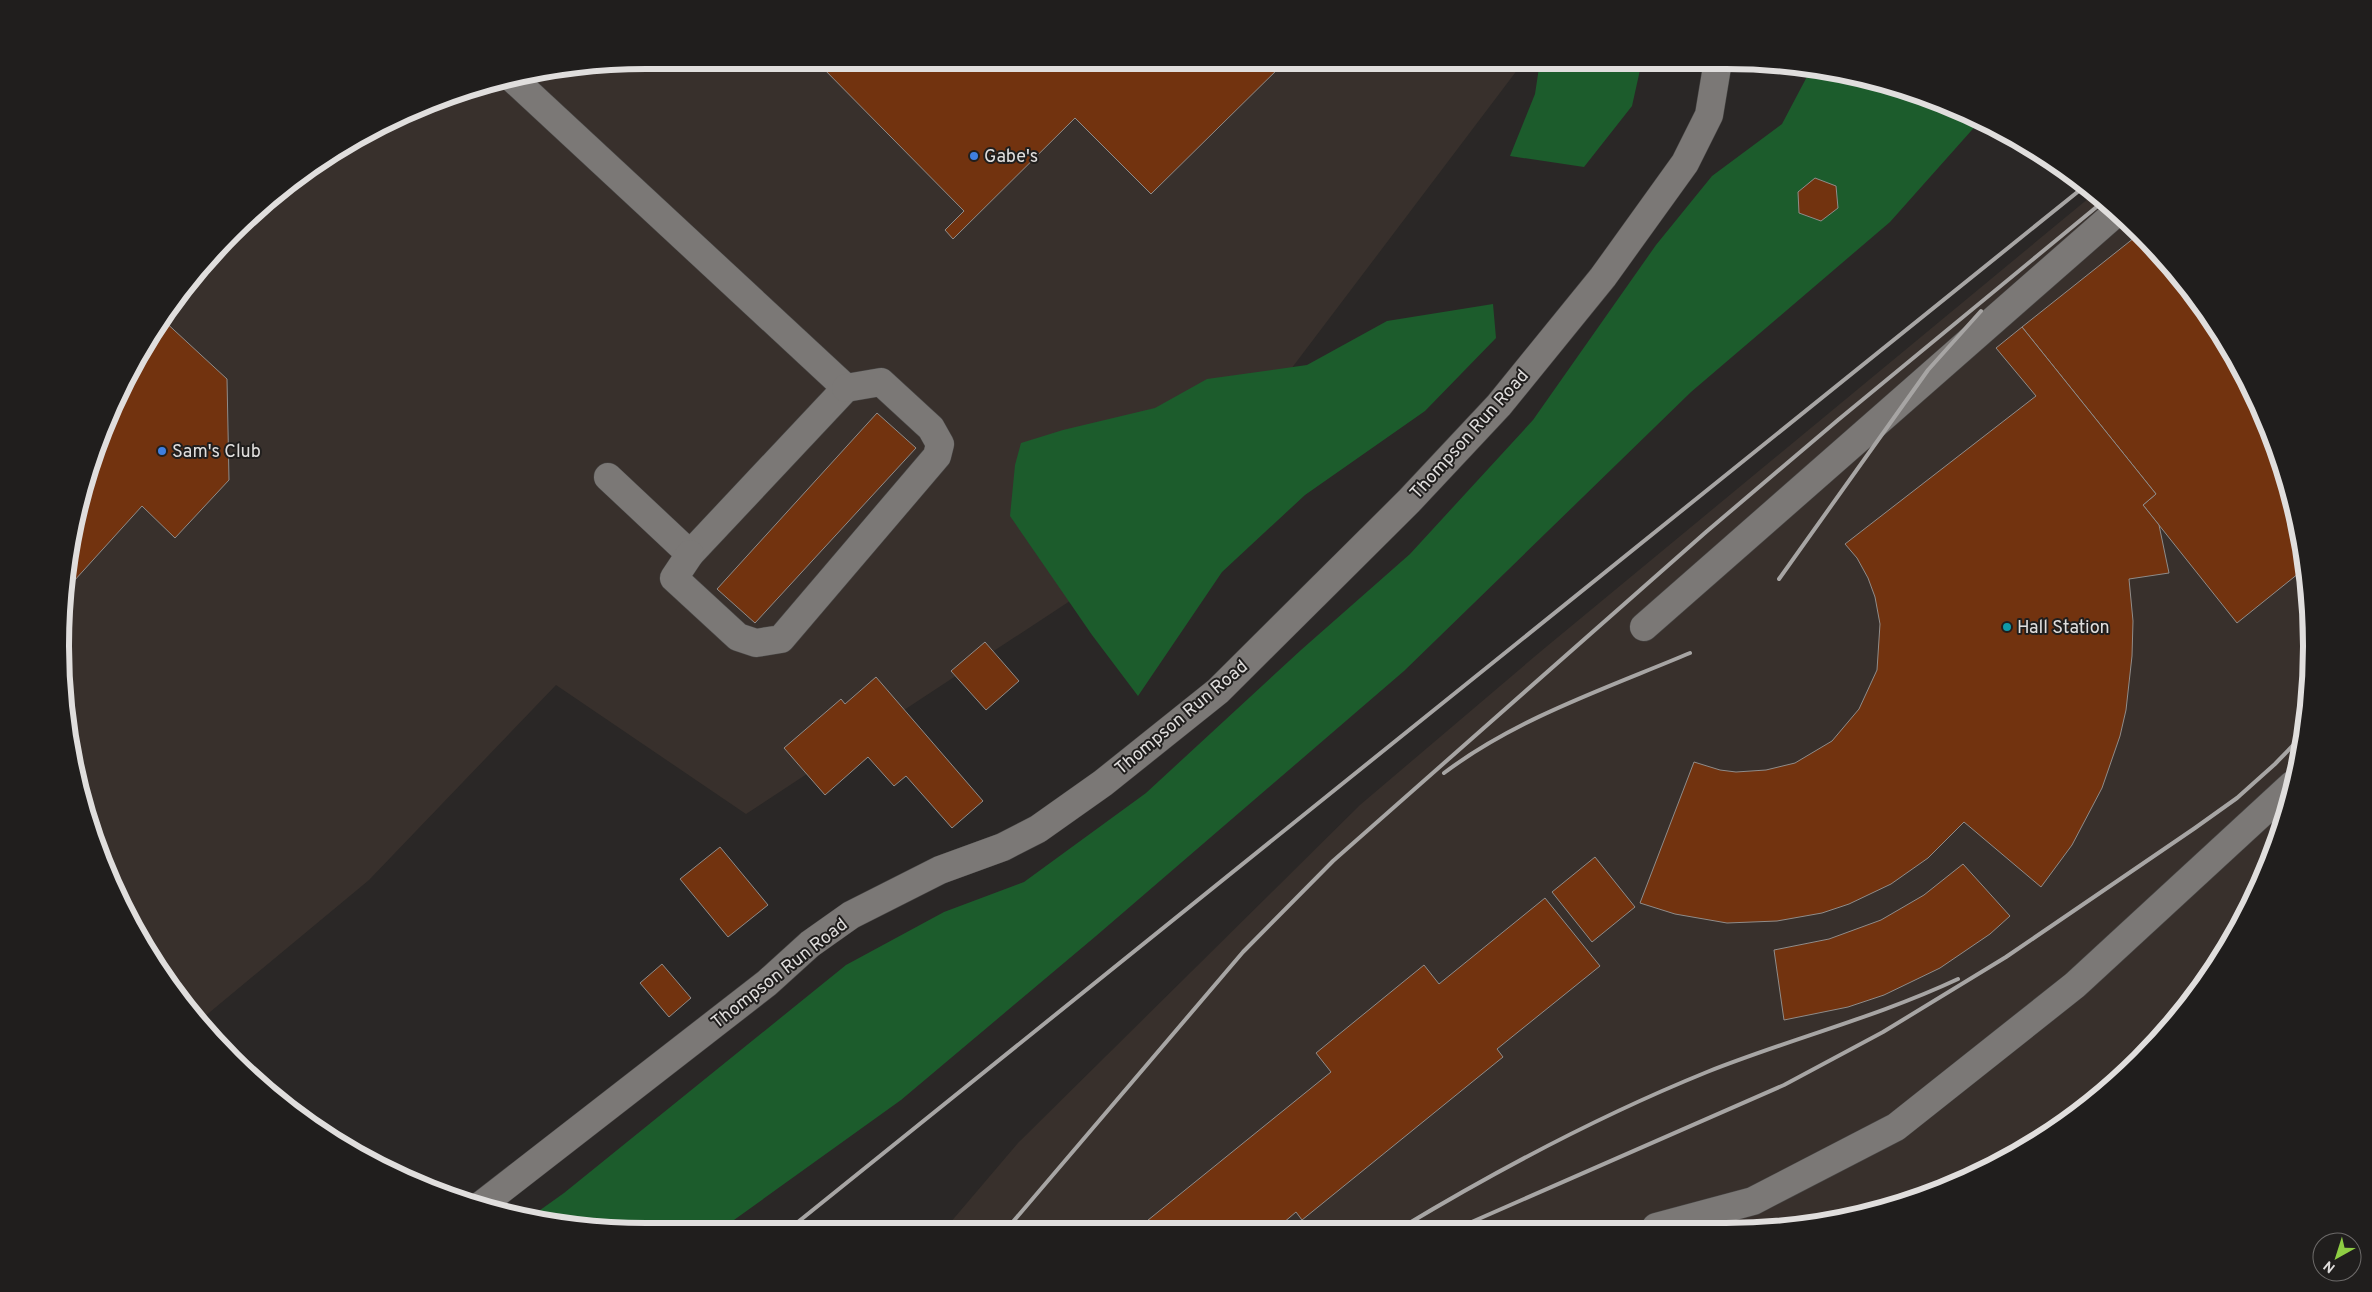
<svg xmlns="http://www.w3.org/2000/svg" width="2372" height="1292" viewBox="0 0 2372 1292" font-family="Overpass,sans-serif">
  <rect width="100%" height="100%" fill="#2a2726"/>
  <!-- built -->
  <g fill="#38302c">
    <polygon points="646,60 1524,61 1161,541 746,814 556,685 369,880 198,1022 159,971 105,871 80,797 61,685 61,607 80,495 105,421 159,321 206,259 289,181 353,138 457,91 532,71"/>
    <polygon points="2095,193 2112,205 2191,289 2251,387 2292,494 2311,607 2307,722 2281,834 2234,939 2166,1033 2052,1133 1950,1187 1802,1227 944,1230 1018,1143 1360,805 1540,652"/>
  </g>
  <!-- green -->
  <g fill="#1c5c2c">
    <polygon points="1540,61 1642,61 1632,106 1584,167 1510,156 1535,94"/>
    <polygon points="1811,69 1878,80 1979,122 1890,222 1691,392 1404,671 1096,936 901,1100 720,1230 608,1231 529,1218 564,1193 846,965 944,912 1024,882 1146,793 1301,650 1410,554 1533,420 1656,245 1712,176 1782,124"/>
    <polygon points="1493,304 1496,338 1425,411 1305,495 1222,572 1138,696 1092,635 1010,516 1015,465 1021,443 1063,430 1155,408 1207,379 1307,365 1387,321"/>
  </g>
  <!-- building -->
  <g fill="#72330f" stroke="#8f8c8a">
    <polygon points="815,60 1286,61 1151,194 1075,118 953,239 945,230 964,211"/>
    <polygon points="1815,178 1836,186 1838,208 1821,221 1799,213 1798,192"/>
    <polygon points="2139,234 2191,289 2251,387 2292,494 2304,569 2237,623 2143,505 2156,494 2022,327"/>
    <polygon points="161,318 227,379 229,480 175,538 142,506 64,592 80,495 105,421"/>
    <polygon points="2022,327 2156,494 2143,505 2159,525 2169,573 2129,579 2133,621 2132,656 2126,710 2120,736 2102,788 2072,845 2041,887 1964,822 1928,858 1891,884 1849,904 1822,913 1777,921 1727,923 1675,914 1640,903 1694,762 1720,770 1736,772 1766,770 1795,763 1832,741 1859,709 1877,670 1880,624 1875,597 1868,578 1857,558 1845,544 2036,396 1996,348"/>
    <polygon points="877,413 916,448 755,623 717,589"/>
    <polygon points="985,642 1019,681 986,710 951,671"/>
    <polygon points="876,677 983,801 952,828 906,776 894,786 868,757 825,795 784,748 841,699 845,704"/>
    <polygon points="720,847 768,905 728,937 680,879"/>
    <polygon points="1595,857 1635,907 1592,942 1552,892"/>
    <polygon points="1963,864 2010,916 1990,934 1940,968 1884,995 1848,1007 1784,1020 1774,950 1829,939 1881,920 1924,895"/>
    <polygon points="1545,898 1600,966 1497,1049 1503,1057 1302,1220 1296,1212 1276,1229 1137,1229 1331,1072 1316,1053 1424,965 1439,984"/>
    <polygon points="662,964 691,998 669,1017 640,983"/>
  </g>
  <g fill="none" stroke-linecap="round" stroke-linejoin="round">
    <!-- minor casing -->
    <g stroke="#484645" stroke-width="29">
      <g id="minor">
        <polyline points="511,77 846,388 690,554 608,477"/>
        <polyline points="690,554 674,578 738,637 756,643 781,639 937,456 940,444 931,428 881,382 846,388"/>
        <polyline points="1644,627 2118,211"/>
        <polyline points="480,1206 767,983 810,944 851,915 940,870 1003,847 1038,829 1103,783 1218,691 1409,501 1499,405 1603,277 1685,163 1709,115 1718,61"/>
        <polyline points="1656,1227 1753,1201 1896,1127 2075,985 2292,785"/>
      </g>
    </g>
    <!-- minor -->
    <use href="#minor" stroke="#7b7876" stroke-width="28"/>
    <!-- rail -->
    <g stroke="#a7a5a4" stroke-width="4">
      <polyline points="1779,579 1928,370 1981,311"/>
      <path d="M1444 773C1517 718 1607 688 1690 653"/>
      <path d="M1401 1228C1499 1169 1601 1115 1707 1072 1790 1039 1877 1017 1958 979"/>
      <polyline points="1458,1228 1784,1085 1883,1032 2006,957 2195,828 2237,798 2275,764 2304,734"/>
      <polyline points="788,1230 2085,186"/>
      <polyline points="1006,1230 1243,952 1333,861 1706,532 1838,420 2105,200"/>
    </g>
  </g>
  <!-- markers -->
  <g fill="#3f7fe0" stroke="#201e1d" stroke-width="2">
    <circle cx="974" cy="156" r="5"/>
    <circle cx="162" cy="451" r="5"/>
  </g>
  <circle fill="#0f9aa8" stroke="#201e1d" stroke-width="2" cx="2007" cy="627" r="5"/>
  <g text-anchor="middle" stroke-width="4" stroke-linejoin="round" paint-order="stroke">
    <!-- poi labels -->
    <g font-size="18" fill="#e0dedd" stroke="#201e1d" text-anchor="start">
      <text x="984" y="162">Gabe's</text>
      <text x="172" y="457">Sam's Club</text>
      <text x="2017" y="633">Hall Station</text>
    </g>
    <!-- street labels -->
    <g font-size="18" fill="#e0dedd" stroke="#201e1d">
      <text transform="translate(1469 434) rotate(-48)" y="6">Thompson Run Road</text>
      <text transform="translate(1181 717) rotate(-40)" y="6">Thompson Run Road</text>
      <text transform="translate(779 973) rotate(-38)" y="6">Thompson Run Road</text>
    </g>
  </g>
  <!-- crop -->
  <path d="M0 0H2372V1292H0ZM646 69H1726A577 577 0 0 1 2303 646V646A577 577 0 0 1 1726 1223H646A577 577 0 0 1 69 646V646A577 577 0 0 1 646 69Z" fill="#201e1d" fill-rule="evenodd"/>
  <path fill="none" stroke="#e0dedd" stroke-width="6" d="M646 69H1726A577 577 0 0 1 2303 646V646A577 577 0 0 1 1726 1223H646A577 577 0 0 1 69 646V646A577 577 0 0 1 646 69Z"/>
  <!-- north arrow -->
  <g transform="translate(2337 1257) rotate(219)"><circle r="24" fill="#201e1d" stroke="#6d6b6a"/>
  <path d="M0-4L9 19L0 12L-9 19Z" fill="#8ece43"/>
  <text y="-8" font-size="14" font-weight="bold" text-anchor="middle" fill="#e0dedd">N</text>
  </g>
</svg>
